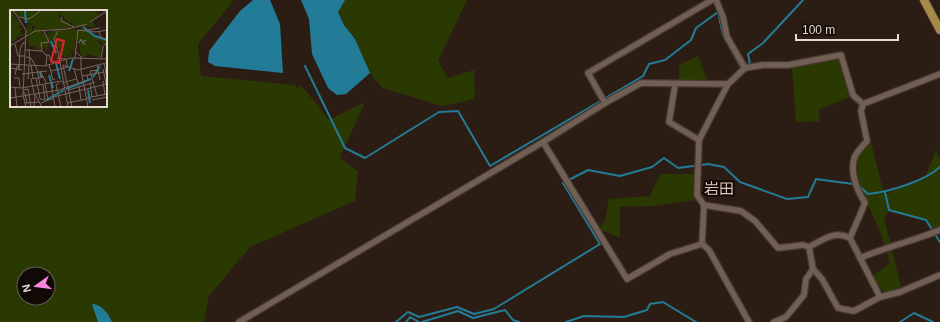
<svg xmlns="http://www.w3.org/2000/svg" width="940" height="322" viewBox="0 0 940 322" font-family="Helvetica,'Noto Sans JP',sans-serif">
  <rect width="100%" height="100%" fill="#2c1d14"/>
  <!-- green -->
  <g fill="#2a3901" fill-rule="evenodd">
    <path d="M0 0H234L198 44 201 76 295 85 297 89 301 85 329 120 365 102 340 158 358 171 355 201 250 247 209 296 204 322H0ZM11 11H106V106H11ZM24 274H48V298H24Z"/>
    <polygon points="345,0 467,0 438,61 448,78 474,70 475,99 442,106 382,88 370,73 355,39 344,25 338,11"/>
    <polygon points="698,56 708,82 679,83 679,65"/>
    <polygon points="839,58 850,97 818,110 820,121 796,122 792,68"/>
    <polygon points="871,142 884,195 925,178 936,150 940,159 940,230 936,232 926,220 890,210 884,217 901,287 884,293 872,276 890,263 880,231 868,205 858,188 857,158"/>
    <polygon points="660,174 695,174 696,200 652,206 620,207 620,238 599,229 605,221 609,199 650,196"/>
  </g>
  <!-- water -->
  <g fill="#237c97">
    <polygon points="253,0 270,0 280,24 283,73 215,66 208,62 209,51 240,11"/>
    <polygon points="301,0 345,0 338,12 344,25 355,39 370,73 346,94 337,95 328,88 312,54 309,19"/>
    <path d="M92 304C101 304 109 314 112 322H98Z"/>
  </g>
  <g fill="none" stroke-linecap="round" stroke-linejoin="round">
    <!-- stream -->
    <g stroke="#237c97" stroke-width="2">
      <polyline points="305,66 345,148 365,158 439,112 458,111 490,166 643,76 649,64 665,60 691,40 696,28 718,12 723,35 740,66 750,64 748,54 763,43 803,0"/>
      <path d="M858 185 868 194C889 192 925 181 940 167"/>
      <polyline points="885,192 889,210 926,220 940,242"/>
      <polyline points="396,322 408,312 419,317 457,307 474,314 494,309 600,244 563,183 588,170 620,176 652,167 664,158 678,168 708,164 724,167 740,182 787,199 808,197 816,179 853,184"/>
      <polyline points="406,322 410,317 419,322"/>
      <polyline points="422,322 458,311 473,318 505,310 513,320 519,322"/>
      <polyline points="566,322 584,316 624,317 647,310 650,304 663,302 696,322"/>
      <polyline points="900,322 914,313 933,322"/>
    </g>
    <!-- minor casing -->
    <g stroke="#463934" stroke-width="8">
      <g id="minor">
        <polyline points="716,0 723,17 727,37 745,68"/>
        <polyline points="675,85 669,122 699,140"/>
        <polyline points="605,103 588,73 712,0"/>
        <polyline points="543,142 627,279 670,254 702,244 709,250 749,322"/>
        <path d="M704 205 741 211 755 221 778 248 803 245 809 247C823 240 834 230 850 238L880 297 900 292 940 275"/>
        <path d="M850 238 865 203C857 190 850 175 854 159 855 153 863 146 867 141L861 111 863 104"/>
        <polyline points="702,244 704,205 697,195 699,140 728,84 745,68 763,65 788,65 841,55 853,95 863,104 940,74"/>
        <polyline points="809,247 813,269 822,279 838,308 854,311 880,297"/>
        <path d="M860 258C886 247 913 241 940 230"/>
        <polyline points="239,322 543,142 605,103 641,83 728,84"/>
        <polyline points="774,322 786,317 804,295 806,279 813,269"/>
      </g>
    </g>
    <!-- primary casing -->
    <g stroke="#463934" stroke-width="10">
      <polyline id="primary" points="924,0 940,30"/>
    </g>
    <!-- minor -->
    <use href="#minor" stroke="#715f54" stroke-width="5.5"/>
    <!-- primary -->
    <use href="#primary" stroke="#a68a49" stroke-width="8"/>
  </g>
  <g text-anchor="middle" stroke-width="4" stroke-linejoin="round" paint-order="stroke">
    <!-- neighbourhood labels -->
    <g font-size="15" fill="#dbc6b9" stroke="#100906">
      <text x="719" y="194">岩田</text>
    </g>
  </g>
  <!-- overview -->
  <g transform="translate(10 10)">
    <rect width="97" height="97" fill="#2c1d14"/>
    <path d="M0 0H29L27 4 33 0H83L90 4 82 11 85 17 62 16 64 13 58 12 50 3 49 7 60 14 61 18 28 20 39 27 38 22 42 23 44 20 73 19 97 31 94 35 89 30 86 31 92 35 90 48 78 44 72 49 67 26 64 35 66 38H64L66 42 60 39 58 41 62 40 60 44 63 45 60 47V45H57L56 49 49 41 53 37 47 38 43 29 39 35 42 36 39 37V32L36 43 34 35 32 38 30 36V41L27 38 23 39 27 36H19L18 27 26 16H22V21L15 26 18 14 21 16 22 15H23L25 14 15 13V7H9L5 2 3 5 11 14 9 17 2 16 13 18 10 21 14 26H8L0 36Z" fill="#2a3901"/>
    <path fill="none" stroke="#237c97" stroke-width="2" d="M15 1 16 13M73 17 85 26 97 30M41 31 46 43M46 53 50 69M30 61 31 67V66ZM59 61 63 49M39 65 43 78M83 67 90 56M56 79 81 69M78 80 80 93M36 90 54 80"/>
    <path fill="none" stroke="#756860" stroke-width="1" d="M3 0 16 20 13 85 16 97M9 7 19 9 32 0M52 7 51 11 64 17M80 12 97 1M78 20 90 18M34 21 39 32 31 33 32 41 37 46 36 55M89 22 91 28 97 29M69 33 71 29 72 32 76 30 73 32V34H76M5 34 8 46H15M0 36 25 21 58 19 77 14M19 39 20 54M16 40 32 41M66 42 71 47V60L78 97M36 45H39L41 52H44M16 47 21 48 27 59 30 75M48 48 56 49 57 55M65 48 68 20 86 22 97 20M91 49 93 37 97 32M50 52 58 97M47 53 49 45 44 29 48 21M94 53 97 69M0 54V58L12 60M0 54 35 56 60 48 97 49M21 55 23 68M39 55 43 70 45 69M53 55 68 60 96 53M53 55 62 97M87 55 90 70M64 59 68 73M93 59 96 74M9 60 10 39 13 33H16M30 61 37 74M41 61 58 57 57 55M12 64 37 61M5 65 7 56H10L8 59M72 66 94 62M4 68H9L10 77M26 68 30 89 35 90M18 69 19 55M93 71 95 85M49 73 46 75 51 97M52 73 66 69M80 73 82 87M35 74 38 89M41 74 45 97M33 75 35 90M69 76 71 90M0 77 11 78 52 71M5 78 7 97M13 80 18 79 21 97M59 80 85 72M13 83H15L17 93M87 86 80 61 88 60M43 87 97 74M0 88 49 80 78 70 77 65M77 88 97 84M82 90 97 87M15 93 30 92M31 93 44 88M57 93 77 89M24 97 25 85M32 97 24 83 21 69 34 67"/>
    <path fill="#d62828" fill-opacity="0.15" stroke="#d62828" stroke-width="2" d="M47 29 54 31 49 53 41 51Z"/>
    <rect width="97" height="97" fill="none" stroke="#e3d8d2" stroke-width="2"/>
  </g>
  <!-- north arrow -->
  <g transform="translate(36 286) rotate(256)"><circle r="19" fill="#100906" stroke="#645c58"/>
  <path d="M0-3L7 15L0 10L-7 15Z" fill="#fd86e1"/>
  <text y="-6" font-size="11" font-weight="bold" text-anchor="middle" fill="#e3d8d2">N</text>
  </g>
  <!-- scale -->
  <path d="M796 34v6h102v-6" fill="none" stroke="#e3d8d2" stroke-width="2"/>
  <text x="802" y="34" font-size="12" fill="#e3d8d2" stroke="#100906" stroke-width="3" paint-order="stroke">100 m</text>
</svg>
